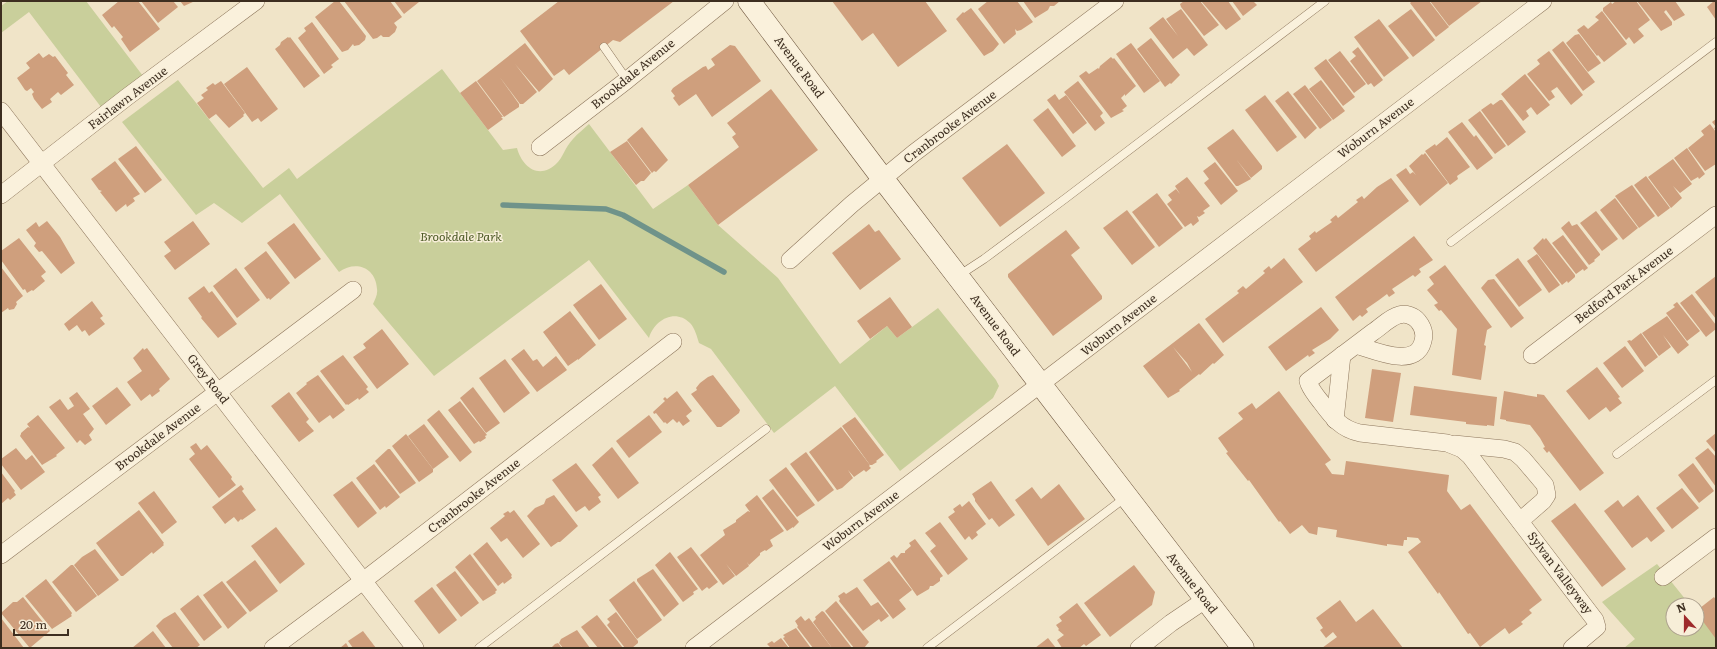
<svg xmlns="http://www.w3.org/2000/svg" width="1717" height="649" viewBox="0 0 1717 649" font-family="Literata,serif">
  <rect width="100%" height="100%" fill="#f0e4c8"/>
  <!-- green -->
  <g fill="#c9cf9b">
    <polygon points="8,1 86,1 143,76 101,107 29,12 1,33 1,6"/>
    <path d="M442 69 503 150 517 148C522 167 539 180 556 164 563 158 565 147 573 139 578 133 584 129 589 124L653 209 688 185 718 225 778 278 840 364 887 326 897 338 938 308 996 380 999 386 993 398 900 471 835 386 774 433 711 349 699 343C697 337 695 328 690 323 675 308 654 320 649 338L589 260 434 376 373 304C375 300 378 294 377 289 376 267 355 260 339 272L280 194 242 223 214 203 196 215 122 122 178 80 263 188 289 168 297 179Z"/>
    <polygon points="1657,564 1690,605 1673,605 1673,629 1697,629 1697,613 1716,637 1716,648 1624,648 1635,639 1602,602"/>
  </g>
  <g fill="none" stroke-linecap="round" stroke-linejoin="round">
    <!-- stream -->
    <polyline stroke="#6f938a" stroke-width="5.5" points="503,205 606,209 623,215 724,272"/>
  </g>
  <!-- building -->
  <g fill="#cf9f7d" fill-rule="evenodd">
    <polygon points="119,1 138,1 160,29 130,52 121,39 123,37 114,26 112,28 102,15"/>
    <polygon points="141,1 173,1 178,7 158,23"/>
    <polygon points="180,1 195,1 184,6"/>
    <polygon points="335,1 339,1 366,36 365,40 359,45 354,46 353,44 348,50 342,52 315,17"/>
    <polygon points="344,1 390,1 402,17 394,23 397,27 395,32 389,37 383,37 381,35 377,38 373,39"/>
    <polygon points="394,1 418,1 419,2 404,14"/>
    <polygon points="559,1 674,1 620,42 613,40 569,75 564,69 554,76 520,31"/>
    <polygon points="832,1 925,1 947,31 898,67 873,33 862,41"/>
    <polygon points="988,1 995,2 996,1 1017,1 1033,22 1021,30 1017,31 1015,29 1016,34 1004,44 978,9"/>
    <polygon points="1023,1 1060,1 1054,6 1050,6 1048,10 1035,18"/>
    <polygon points="1184,1 1200,1 1219,25 1204,36 1181,7 1180,4"/>
    <polygon points="1201,1 1228,1 1241,19 1226,30"/>
    <polygon points="1232,1 1253,1 1257,5 1243,16"/>
    <polygon points="1412,1 1429,1 1449,27 1436,37 1410,3"/>
    <polygon points="1430,1 1482,1 1449,26"/>
    <polygon points="1616,1 1636,1 1650,20 1638,29 1644,36 1634,44 1629,37 1626,40 1603,11 1603,8 1611,2 1612,4"/>
    <polygon points="1637,1 1675,1 1685,15 1674,21 1666,10 1664,12 1672,22 1672,25 1661,31"/>
    <polygon points="1714,1 1716,1 1716,20 1707,7"/>
    <polygon points="971,8 999,44 993,51 984,56 956,19 963,12 964,13"/>
    <polygon points="1181,9 1208,45 1194,56 1187,48 1173,59 1149,28 1163,17 1178,36 1166,19"/>
    <polygon points="1411,9 1435,40 1413,57 1388,26"/>
    <polygon points="1602,11 1627,44 1604,62 1598,55 1597,56 1577,30 1584,25 1588,29 1599,20 1595,17"/>
    <polygon points="1379,19 1409,58 1384,77 1354,37"/>
    <polygon points="312,22 339,59 331,65 333,67 324,74 298,38 306,31 304,28"/>
    <polygon points="1579,34 1601,63 1588,72 1566,43 1575,35"/>
    <polygon points="288,37 289,38 290,37 320,76 304,88 275,49 280,45 281,42"/>
    <polygon points="1151,38 1180,75 1171,84 1170,83 1165,87 1137,49"/>
    <polygon points="1563,41 1595,82 1583,91 1552,50"/>
    <polygon points="525,43 553,79 539,92 515,64 537,92 523,104 520,104 499,76 519,104 519,107 504,117 477,81"/>
    <polygon points="1131,43 1160,81 1144,93 1116,54"/>
    <polygon points="730,45 735,46 761,81 712,117 696,94 679,106 673,98 675,96 671,91 673,88 703,67 706,66 708,70 715,65 711,59"/>
    <polygon points="1358,47 1383,80 1374,87 1371,83 1368,85 1350,61 1356,56 1352,52"/>
    <polygon points="1340,51 1366,84 1354,93 1328,60"/>
    <polygon points="1549,51 1583,95 1571,105 1557,87 1551,91 1555,97 1549,101 1527,74 1540,64 1537,60"/>
    <polygon points="39,53 43,58 49,54 53,57 55,56 68,73 66,75 74,85 61,95 58,92 50,99 52,102 42,109 34,99 32,94 34,92 31,88 27,91 25,90 17,78 30,68 26,63"/>
    <polygon points="1111,57 1113,59 1114,58 1136,86 1125,96 1125,94 1121,98 1127,106 1122,110 1124,111 1111,118 1079,76 1086,71 1089,74 1098,68 1099,69 1100,66"/>
    <polygon points="1326,59 1355,97 1343,106 1314,68"/>
    <polygon points="247,67 278,109 261,122 258,118 252,122 224,84"/>
    <polygon points="1525,74 1550,105 1537,115 1531,107 1526,111 1529,116 1523,121 1501,94"/>
    <polygon points="1321,80 1345,111 1333,120 1309,89"/>
    <polygon points="221,81 245,113 243,115 244,116 229,128 216,114 209,119 197,103 204,98 201,95 208,90 206,88 213,83 215,85"/>
    <polygon points="476,81 503,117 501,117 503,119 488,130 460,93"/>
    <polygon points="1078,81 1103,113 1100,116 1105,123 1095,131 1064,92"/>
    <polygon points="1305,85 1332,120 1320,129 1293,94"/>
    <polygon points="771,89 818,150 718,225 688,185 739,147 732,137 736,134 727,123"/>
    <polygon points="1288,91 1317,128 1305,139 1275,101"/>
    <polygon points="1055,94 1059,100 1066,95 1087,123 1073,134 1047,100"/>
    <polygon points="1265,95 1297,137 1277,152 1245,110"/>
    <polygon points="1500,100 1502,100 1526,132 1508,146 1481,110 1491,103 1493,105"/>
    <polygon points="1048,108 1076,146 1062,157 1033,120"/>
    <polygon points="1480,111 1506,146 1495,154 1468,120"/>
    <polygon points="1716,119 1716,131 1714,128 1716,127 1712,122"/>
    <polygon points="1462,122 1474,137 1476,135 1493,158 1477,170 1448,132"/>
    <polygon points="1710,124 1716,132 1716,164 1705,171 1688,148 1704,135 1701,131"/>
    <polygon points="642,127 668,160 656,172 654,171 652,173 627,140"/>
    <polygon points="1233,129 1262,166 1262,169 1251,178 1236,159 1251,179 1238,186 1236,186 1207,148"/>
    <polygon points="1447,137 1470,167 1457,176 1458,179 1450,185 1425,151 1435,144 1436,146"/>
    <polygon points="627,141 651,173 644,181 641,181 636,185 610,152"/>
    <polygon points="1007,144 1045,193 1000,227 962,178"/>
    <polygon points="136,146 162,180 145,193 118,159"/>
    <polygon points="1687,148 1705,174 1699,179 1698,177 1691,181 1674,158"/>
    <polygon points="1425,153 1448,183 1420,206 1396,175 1406,168 1410,174 1413,172 1416,175 1409,166 1422,154 1423,155"/>
    <polygon points="1673,159 1692,184 1680,193 1673,186 1682,198 1671,208 1648,177"/>
    <polygon points="115,161 140,194 133,198 135,201 127,207 126,204 116,212 100,192 102,191 99,190 91,179"/>
    <polygon points="1215,162 1238,191 1221,205 1204,183 1209,179 1203,171"/>
    <polygon points="1646,176 1670,208 1658,217 1634,185"/>
    <polygon points="1187,177 1210,206 1203,211 1205,213 1199,217 1197,216 1199,221 1193,226 1191,223 1185,227 1167,204 1172,200 1168,195 1176,189 1180,194 1175,186"/>
    <polygon points="1391,178 1409,201 1316,272 1298,249 1311,239 1309,236 1315,231 1316,233 1332,222 1330,220 1336,215 1338,218 1358,202 1356,200 1362,196 1364,199 1377,187"/>
    <polygon points="1632,185 1655,216 1639,228 1615,196"/>
    <polygon points="1157,193 1183,228 1159,247 1132,212"/>
    <polygon points="1615,198 1638,228 1623,240 1600,210"/>
    <polygon points="1127,210 1155,247 1132,265 1103,228"/>
    <polygon points="1596,211 1618,239 1602,251 1580,223"/>
    <polygon points="47,221 60,237 75,263 61,274 42,251 39,252 34,246 36,243 26,230 36,222 39,227"/>
    <polygon points="193,221 210,244 175,270 164,256 171,251 164,242"/>
    <polygon points="1569,221 1572,226 1577,224 1600,254 1600,255 1594,260 1595,261 1589,265 1561,228"/>
    <polygon points="294,223 321,259 295,279 267,243"/>
    <polygon points="869,224 875,232 879,230 901,259 860,290 832,253"/>
    <polygon points="1066,230 1080,248 1071,255 1102,296 1102,299 1053,336 1008,277 1008,274"/>
    <polygon points="1563,235 1588,268 1584,271 1583,269 1576,274 1552,243"/>
    <polygon points="1414,236 1433,260 1419,269 1421,272 1415,277 1413,275 1392,289 1395,293 1389,297 1387,294 1379,300 1366,309 1368,312 1362,317 1360,315 1353,321 1335,297"/>
    <polygon points="19,238 46,272 41,276 45,281 33,291 32,290 27,293 25,289 23,290 1,260 1,251"/>
    <polygon points="1543,238 1544,240 1546,238 1575,275 1575,277 1568,283 1567,281 1562,285 1533,248"/>
    <polygon points="266,251 290,283 270,300 269,298 267,299 244,268"/>
    <polygon points="1537,254 1560,285 1549,293 1527,261"/>
    <polygon points="1284,258 1303,282 1223,343 1205,319 1239,293 1237,291 1243,286 1246,289 1265,273 1263,271 1269,266 1271,269"/>
    <polygon points="1518,258 1542,290 1519,307 1495,275"/>
    <polygon points="1445,265 1492,327 1487,330 1485,341 1484,345 1486,346 1481,380 1452,375 1457,329 1441,310 1439,311 1434,305 1438,303 1427,290 1434,284 1429,277"/>
    <polygon points="1,267 23,296 16,302 17,304 14,309 9,310 8,308 1,313"/>
    <polygon points="236,268 260,300 237,318 213,286"/>
    <polygon points="1716,276 1716,319 1695,292"/>
    <polygon points="1494,279 1524,318 1511,328 1481,288 1488,280"/>
    <polygon points="601,284 627,319 599,340 573,305"/>
    <polygon points="204,286 209,293 212,291 237,324 218,338 201,318 202,317 188,298"/>
    <polygon points="1692,294 1716,325 1716,329 1706,337 1680,303"/>
    <polygon points="890,297 912,327 897,338 887,326 870,339 857,321"/>
    <polygon points="92,301 103,316 100,318 105,324 89,336 85,330 82,332 77,325 69,331 64,324"/>
    <polygon points="1677,302 1700,331 1687,341 1666,313 1675,307 1673,305"/>
    <polygon points="1321,307 1339,330 1330,339 1312,350 1315,353 1309,357 1308,355 1286,371 1268,347"/>
    <polygon points="570,311 596,345 578,360 578,359 568,366 543,332"/>
    <polygon points="1667,316 1689,345 1678,354 1663,335 1671,347 1659,356 1642,333"/>
    <path d="M1199 323 1224 355 1214 364 1213 363 1200 375 1199 374 1179 390 1180 391 1168 398 1143 366ZM1173 347 1187 363 1192 372 1186 364Z"/>
    <polygon points="382,329 409,364 377,389 353,357 366,348 363,344"/>
    <polygon points="1641,333 1658,357 1645,367 1627,341 1630,340 1631,341"/>
    <polygon points="1625,346 1644,371 1622,388 1603,363"/>
    <polygon points="143,348 144,350 147,348 170,379 159,389 160,391 152,397 150,394 141,401 127,382 142,371 133,358"/>
    <polygon points="524,349 533,361 537,359 543,367 556,356 567,370 537,392 511,359"/>
    <polygon points="343,355 368,387 366,389 369,392 359,400 358,398 348,405 347,404 346,405 320,371"/>
    <polygon points="505,359 530,393 504,413 479,378"/>
    <polygon points="1597,367 1620,397 1618,398 1622,403 1610,412 1606,407 1589,420 1566,391"/>
    <polygon points="1372,369 1401,373 1393,422 1365,418"/>
    <polygon points="318,375 345,410 333,419 330,415 319,423 296,393 307,384 306,383"/>
    <polygon points="713,375 740,410 739,413 721,427 717,427 691,394 697,390 696,388 700,383 708,377"/>
    <polygon points="1414,386 1497,397 1494,426 1487,425 1487,426 1466,424 1466,422 1410,415"/>
    <polygon points="117,387 131,405 106,425 92,406"/>
    <polygon points="473,387 500,423 486,433 460,398"/>
    <polygon points="677,391 692,411 686,416 690,421 683,426 679,421 677,423 673,419 667,424 665,422 664,423 656,413 654,414 653,412 665,401 663,399 665,397 667,399"/>
    <polygon points="1279,391 1331,460 1325,464 1332,474 1344,475 1346,461 1449,475 1447,491 1461,510 1470,504 1542,600 1529,610 1532,613 1521,622 1523,624 1509,634 1505,628 1480,647 1470,633 1468,634 1439,592 1438,594 1408,552 1421,542 1418,538 1407,537 1407,540 1404,540 1403,546 1387,544 1387,546 1336,537 1337,530 1318,527 1317,535 1309,533 1302,525 1290,534 1280,521 1279,522 1249,480 1248,481 1226,453 1228,452 1218,438 1243,419 1238,413 1252,403 1256,409"/>
    <polygon points="1504,391 1537,397 1537,394 1544,395 1604,473 1580,491 1549,451 1547,453 1543,448 1545,447 1540,438 1530,425 1506,421 1506,420 1500,419"/>
    <polygon points="77,392 90,409 83,414 94,429 89,435 92,440 85,445 80,440 77,443 49,407 60,399 68,410 74,406 69,398"/>
    <polygon points="289,392 309,419 306,422 314,431 299,442 271,406"/>
    <polygon points="460,401 487,435 485,436 486,438 480,442 479,441 474,444 448,410"/>
    <polygon points="439,410 472,452 460,462 427,420"/>
    <polygon points="38,415 65,448 56,455 57,456 42,465 20,436 21,434 21,433 28,427 30,428 27,424"/>
    <polygon points="649,415 662,432 629,458 616,441"/>
    <polygon points="855,417 884,455 876,461 877,462 872,465 870,465 842,426"/>
    <polygon points="424,424 449,457 433,469 408,436"/>
    <polygon points="841,427 870,465 869,466 871,468 866,472 864,470 854,477 848,470 853,478 842,488 837,490 809,452"/>
    <polygon points="1716,433 1716,453 1706,441"/>
    <polygon points="406,434 433,469 433,472 419,482 392,446"/>
    <polygon points="196,443 201,450 207,445 232,477 231,479 236,485 219,498 189,459 195,454 190,447"/>
    <polygon points="612,447 639,483 618,499 592,465"/>
    <polygon points="16,448 26,460 32,455 45,472 21,490 1,464 1,459"/>
    <polygon points="1708,448 1716,457 1716,487 1695,458"/>
    <polygon points="388,449 390,449 416,483 400,494 375,461"/>
    <polygon points="806,452 834,490 818,502 790,464"/>
    <polygon points="576,463 601,495 598,497 601,502 589,511 585,506 576,512 552,480"/>
    <polygon points="1693,463 1714,491 1699,503 1678,475"/>
    <polygon points="374,464 400,497 386,508 385,506 380,510 356,478"/>
    <polygon points="786,467 815,505 797,517 769,480"/>
    <polygon points="1,472 15,491 14,492 16,495 10,500 8,498 1,504"/>
    <polygon points="352,481 377,513 358,528 333,495"/>
    <polygon points="991,481 1015,515 999,527 992,518 989,520 975,501 975,499 972,494"/>
    <polygon points="1059,484 1085,519 1048,546 1015,500 1032,487 1041,499"/>
    <polygon points="241,485 244,489 242,491 256,510 242,520 241,519 238,522 234,517 225,524 212,507"/>
    <polygon points="1682,488 1699,508 1672,529 1656,508"/>
    <polygon points="773,489 799,522 793,528 793,527 787,531 762,498"/>
    <polygon points="154,491 177,522 162,534 138,503"/>
    <polygon points="554,495 578,526 560,542 558,542 551,547 527,516 535,508 544,504 546,499"/>
    <polygon points="757,495 784,531 770,540 773,546 766,551 765,550 760,553 760,555 749,565 747,562 749,566 736,576 726,564 735,576 723,585 700,555 725,535 723,530 736,522 736,520 748,511 750,512 745,505"/>
    <polygon points="1638,495 1665,531 1651,542 1647,537 1632,548 1604,511 1618,500 1623,507"/>
    <polygon points="969,501 986,524 976,532 978,535 972,540 969,536 965,540 948,517 955,512 953,509 960,504 962,507"/>
    <polygon points="1575,503 1626,569 1602,587 1551,521"/>
    <polygon points="139,510 164,543 163,544 164,545 153,554 152,552 123,576 121,576 96,543"/>
    <polygon points="514,510 540,544 523,558 507,538 501,542 490,528 505,516 503,514 508,511 510,513"/>
    <polygon points="940,522 968,559 948,575 930,551 936,546 925,533"/>
    <polygon points="276,527 305,564 280,584 251,546"/>
    <polygon points="915,539 943,576 940,578 940,581 933,586 930,586 929,589 917,596 890,558 894,555 897,558 901,553 905,553 905,551 911,546 909,543"/>
    <polygon points="487,542 512,575 511,576 512,578 504,584 503,582 498,586 473,554"/>
    <polygon points="691,547 718,582 709,589 707,587 702,591 677,557"/>
    <polygon points="95,549 119,580 98,596 74,565 82,557"/>
    <polygon points="670,552 698,589 693,592 694,594 683,602 655,565"/>
    <polygon points="470,554 497,590 495,592 496,593 483,601 455,567"/>
    <polygon points="255,560 278,591 250,612 226,582"/>
    <polygon points="889,561 912,590 899,600 906,609 893,619 863,580"/>
    <polygon points="71,565 73,565 97,596 76,612 52,582"/>
    <polygon points="1134,565 1155,592 1152,605 1110,637 1084,603"/>
    <polygon points="653,569 679,604 664,617 637,581 637,579"/>
    <polygon points="455,571 479,603 461,617 436,585"/>
    <polygon points="46,579 72,613 71,615 72,616 52,629 25,596"/>
    <polygon points="222,581 247,613 228,629 203,595"/>
    <polygon points="634,581 662,620 637,639 609,600"/>
    <polygon points="432,587 457,620 439,634 414,601"/>
    <polygon points="857,587 871,606 878,602 889,616 881,622 879,619 863,631 839,601 840,599 838,596 844,592 846,594"/>
    <polygon points="198,595 222,627 204,641 180,609"/>
    <polygon points="23,597 50,631 31,647 29,647 1,613 13,602 17,602"/>
    <polygon points="1714,597 1716,600 1716,639 1699,616 1704,612 1700,608"/>
    <polygon points="1340,600 1356,622 1373,609 1403,648 1322,648 1337,637 1333,632 1326,638 1320,630 1323,628 1316,618"/>
    <polygon points="836,601 869,642 864,648 854,648 825,611"/>
    <polygon points="1077,603 1101,635 1086,646 1084,644 1079,648 1062,648 1057,640 1064,635 1058,630 1059,629 1056,625 1062,621 1059,617"/>
    <polygon points="822,611 824,612 852,648 832,648 813,622 816,619 815,617"/>
    <polygon points="175,612 200,645 196,648 173,648 156,626 163,619"/>
    <polygon points="616,612 638,641 638,643 632,648 625,648 607,625 610,622 607,619"/>
    <polygon points="597,615 623,648 598,648 581,627"/>
    <polygon points="801,616 805,621 809,618 832,648 813,648 797,627 798,626 795,621"/>
    <polygon points="1,618 24,648 1,648"/>
    <polygon points="796,628 811,648 790,648 783,638 785,637 783,635"/>
    <polygon points="577,630 590,648 563,648 559,643 561,639"/>
    <polygon points="153,631 166,648 132,648"/>
    <polygon points="363,631 376,648 353,648 348,641"/>
    <polygon points="781,638 789,648 768,648 770,647 767,644 772,641 774,643"/>
    <polygon points="1048,638 1056,648 1035,648"/>
    <polygon points="346,643 349,648 340,648"/>
    <polygon points="558,643 562,648 551,648 555,644"/>
  </g>
  <g fill="none" stroke-linecap="round" stroke-linejoin="round">
    <!-- lane casing -->
    <g stroke="#8d765c" stroke-width="9">
      <g id="lane">
        <polyline points="604,47 627,80"/>
        <polyline points="1451,242 1716,42"/>
        <polyline points="958,276 984,259 1066,198 1325,1"/>
        <polyline points="1617,454 1716,380"/>
        <polyline points="479,648 766,429"/>
        <polyline points="927,648 1126,497"/>
      </g>
    </g>
    <!-- street casing -->
    <g stroke="#8d765c" stroke-width="18">
      <g id="street">
        <polyline points="1,111 415,648"/>
        <polyline points="540,147 627,80 725,1"/>
        <polyline points="1,195 127,97 256,1"/>
        <polyline points="790,260 852,204 914,153 1115,1"/>
        <path d="M1356 345C1374 350 1416 370 1423 341 1425 334 1423 327 1418 321 1414 316 1406 313 1399 315 1390 317 1381 327 1373 332 1353 347 1332 363 1312 378L1308 381 1309 384C1312 391 1317 397 1321 402 1332 417 1341 429 1360 433L1447 443 1462 449 1470 456 1595 620 1597 627 1572 648"/>
        <polyline points="1532,355 1716,215"/>
        <polyline points="1335,420 1342,355"/>
        <polyline points="1454,444 1504,449 1515,452 1523,459 1545,485 1547,495 1543,501 1520,521"/>
        <polyline points="1,555 353,290"/>
        <polyline points="1663,577 1716,537"/>
        <polyline points="273,648 363,581 673,342"/>
        <polyline points="694,648 1543,1"/>
        <polyline points="1139,648 1171,623 1205,600"/>
      </g>
    </g>
    <!-- secondary casing -->
    <g stroke="#6f573f" stroke-width="23">
      <polyline id="secondary" points="749,1 883,179 1243,648"/>
    </g>
    <!-- lane -->
    <use href="#lane" stroke="#faf1dc" stroke-width="8"/>
    <!-- street -->
    <use href="#street" stroke="#faf1dc" stroke-width="17"/>
    <!-- secondary -->
    <use href="#secondary" stroke="#faf1dc" stroke-width="22"/>
  </g>
  <g text-anchor="middle" stroke-width="3" stroke-linejoin="round" paint-order="stroke">
    <!-- street labels -->
    <g font-size="12" fill="#3d2e20" stroke="#f7eed8">
      <text transform="translate(799 67) rotate(53)" y="4">Avenue Road</text>
      <text transform="translate(633 74) rotate(-39)" y="4">Brookdale Avenue</text>
      <text transform="translate(128 98) rotate(-37)" y="4">Fairlawn Avenue</text>
      <text transform="translate(950 127) rotate(-37)" y="4">Cranbrooke Avenue</text>
      <text transform="translate(1376 128) rotate(-37)" y="4">Woburn Avenue</text>
      <text transform="translate(1624 285) rotate(-37)" y="4">Bedford Park Avenue</text>
      <text transform="translate(995 325) rotate(53)" y="4">Avenue Road</text>
      <text transform="translate(1119 325) rotate(-38)" y="4">Woburn Avenue</text>
      <text transform="translate(208 379) rotate(52)" y="4">Grey Road</text>
      <text transform="translate(158 437) rotate(-37)" y="4">Brookdale Avenue</text>
      <text transform="translate(474 496) rotate(-38)" y="4">Cranbrooke Avenue</text>
      <text transform="translate(861 521) rotate(-37)" y="4">Woburn Avenue</text>
      <text transform="translate(1560 573) rotate(53)" y="4">Sylvan Valleyway</text>
      <text transform="translate(1192 583) rotate(52)" y="4">Avenue Road</text>
    </g>
    <!-- park labels -->
    <g font-size="12" font-style="italic" fill="#4d5a26" stroke="#f7eed8">
      <text x="461" y="241">Brookdale Park</text>
    </g>
  </g>
  <!-- border -->
  <rect width="1717" height="649" fill="none" stroke="#3d2e20" stroke-width="4"/>
  <!-- north arrow -->
  <g transform="translate(1685 617) rotate(339)"><circle r="19" fill="#f7eed8" stroke="#ada18e"/>
  <path d="M0-3L7 15L0 10L-7 15Z" fill="#9e2a2b"/>
  <text y="-6" font-size="11" font-weight="bold" text-anchor="middle" fill="#3d2e20">N</text>
  </g>
  <!-- scale -->
  <path d="M14 629v6h54v-6" fill="none" stroke="#3d2e20" stroke-width="2"/>
  <text x="20" y="629" font-size="12" fill="#3d2e20" stroke="#f7eed8" stroke-width="3" paint-order="stroke">20 m</text>
</svg>
